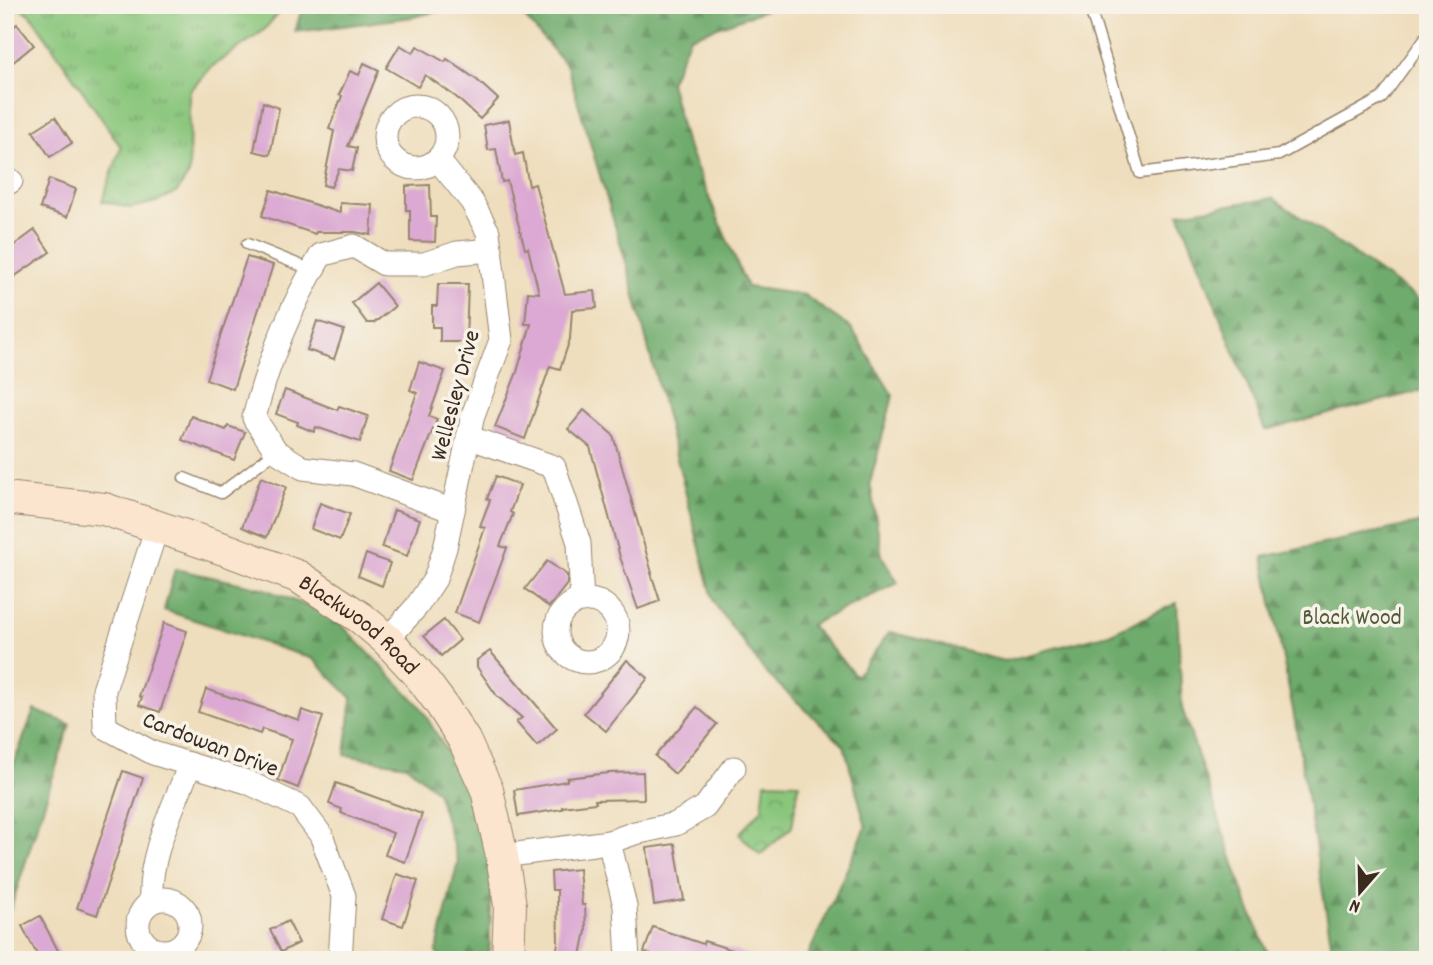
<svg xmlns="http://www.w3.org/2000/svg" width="1433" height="965" viewBox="0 0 1433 965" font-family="Dekko,sans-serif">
  <defs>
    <pattern id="grass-tufts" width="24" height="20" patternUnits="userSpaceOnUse" patternTransform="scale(1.75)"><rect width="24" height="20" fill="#89c67c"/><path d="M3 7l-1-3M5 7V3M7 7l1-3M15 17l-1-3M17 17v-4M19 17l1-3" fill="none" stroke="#71a165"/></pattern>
    <pattern id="forest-firs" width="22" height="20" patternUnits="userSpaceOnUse" patternTransform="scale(1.75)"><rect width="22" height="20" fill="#6eab6c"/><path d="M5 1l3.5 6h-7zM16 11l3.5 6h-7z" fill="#5c8b58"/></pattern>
    <pattern id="park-crowns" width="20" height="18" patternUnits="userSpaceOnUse" patternTransform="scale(1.75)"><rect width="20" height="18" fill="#89c67c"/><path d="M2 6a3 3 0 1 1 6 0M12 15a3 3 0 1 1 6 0" fill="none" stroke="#71a165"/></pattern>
  </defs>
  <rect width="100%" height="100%" fill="#f7f3e8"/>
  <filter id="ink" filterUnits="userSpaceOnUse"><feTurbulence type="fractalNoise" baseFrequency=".0143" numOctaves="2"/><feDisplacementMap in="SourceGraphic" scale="14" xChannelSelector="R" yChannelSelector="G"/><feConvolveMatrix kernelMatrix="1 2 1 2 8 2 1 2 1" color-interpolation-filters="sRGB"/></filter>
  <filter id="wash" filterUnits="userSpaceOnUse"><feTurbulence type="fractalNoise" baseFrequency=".00686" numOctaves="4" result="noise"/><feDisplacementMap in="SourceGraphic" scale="28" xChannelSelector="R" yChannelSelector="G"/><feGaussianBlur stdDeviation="1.57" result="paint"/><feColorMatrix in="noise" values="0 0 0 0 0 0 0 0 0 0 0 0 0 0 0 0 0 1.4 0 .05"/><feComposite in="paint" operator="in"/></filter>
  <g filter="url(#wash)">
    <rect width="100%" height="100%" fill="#efdebd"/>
    <!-- grass -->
    <polygon fill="url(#grass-tufts)" stroke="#62784d" stroke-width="2" points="13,5 285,5 263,31 210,68 190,91 189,174 177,192 156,202 130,208 102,201 121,147 30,14"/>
    <!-- forest -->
    <g fill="url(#forest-firs)" stroke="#546a45" stroke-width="2">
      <polygon points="303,5 465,5 413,17 295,32"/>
      <polygon points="514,5 779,5 690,37 670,82 684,138 747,287 804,295 852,329 893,396 870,483 882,556 898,583 810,625 856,676 890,632 1004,661 1109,634 1177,603 1182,708 1246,900 1269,956 1268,960 806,960 866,827 844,745 766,673 714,603 628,269 567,66"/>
      <polygon points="1273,198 1428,306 1428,389 1265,430 1179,213"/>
      <polygon points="1428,521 1428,960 1334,960 1293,710 1263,557"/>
      <polygon points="175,569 262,588 334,617 420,706 477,803 492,873 489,960 444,960 436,953 458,861 437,791 406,765 345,755 352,698 313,659 164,610"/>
      <polygon points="34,710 70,724 5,926 5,787"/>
    </g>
    <!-- park -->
    <polygon fill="url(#park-crowns)" stroke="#62784d" stroke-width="2" points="765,782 799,783 792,827 760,855 739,834 762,809"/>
    <g id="blocks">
      <!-- building -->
      <g fill="#dba9d3">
        <polygon points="17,24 34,45 12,63 5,55 5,34"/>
        <polygon points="400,45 413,53 417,46 445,62 447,59 477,80 498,99 480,119 456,97 425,75 418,87 386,68"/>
        <polygon points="364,63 379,70 348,146 357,148 352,171 339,169 331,187 323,185 334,131 329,129 342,96 339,95 350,71 359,75"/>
        <polygon points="263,102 279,108 270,155 254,151"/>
        <polygon points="55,117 72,143 50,157 33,131"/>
        <polygon points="509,120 515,155 523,153 529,186 535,184 565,294 595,291 597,308 572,310 570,339 560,369 550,366 525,439 495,427 517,372 531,324 525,324 528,292 539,293 528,248 525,249 507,181 502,182 496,149 488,150 484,125"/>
        <polygon points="49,179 76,189 67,217 40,208"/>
        <polygon points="430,185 431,217 436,217 435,242 410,241 410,210 406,210 406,186"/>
        <polygon points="271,190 340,213 340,203 373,205 371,235 355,232 316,232 315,234 262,216"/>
        <polygon points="35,230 50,252 5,283 5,247 13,246"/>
        <polygon points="247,257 273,265 233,389 206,379"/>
        <polygon points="376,283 395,306 374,323 367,323 352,303"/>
        <polygon points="438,284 468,284 466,342 440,342 440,327 432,327 432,306 437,306"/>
        <polygon points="317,321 344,330 334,359 307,350"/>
        <polygon points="419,362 445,371 429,416 437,419 413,480 389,471 417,393 410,390"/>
        <polygon points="285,390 337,410 339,406 368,416 360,442 316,427 314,432 297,425 298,422 276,414"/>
        <polygon points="584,410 613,435 652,573 651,573 660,601 638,609 620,557 590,447 568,429"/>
        <polygon points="191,416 226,430 228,426 245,432 234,460 182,440"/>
        <polygon points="496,476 520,485 510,512 513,514 500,546 507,548 479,622 455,613 485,528 480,526 490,500 487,499"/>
        <polygon points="261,477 286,487 267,537 242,527"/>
        <polygon points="320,503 350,514 340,540 311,529"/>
        <polygon points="394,510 420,519 407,556 382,547"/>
        <polygon points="366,554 390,563 382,586 358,576"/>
        <polygon points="547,561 567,575 567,584 549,607 525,589"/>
        <polygon points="444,620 460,640 441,656 424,636"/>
        <polygon points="164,623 187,631 160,712 139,705 142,697 139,696"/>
        <polygon points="490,651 557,729 537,746 516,722 522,718 497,696 477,667 477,660"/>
        <polygon points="627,660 648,678 606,731 584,713"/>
        <polygon points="206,689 299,720 302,710 323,717 298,788 278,780 292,739 262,729 260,734 198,712"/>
        <polygon points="697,707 717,724 675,774 655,756"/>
        <polygon points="123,771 143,778 97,915 77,908"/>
        <polygon points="643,772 644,799 595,800 596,803 562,807 562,809 518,816 514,790 567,781 567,778 609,773"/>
        <polygon points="336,783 422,814 405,862 385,855 393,833 341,813 342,809 329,804"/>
        <polygon points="675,844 684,900 654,905 647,848"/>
        <polygon points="579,869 582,905 585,905 586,931 580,960 555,960 558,943 557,890 552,890 551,872"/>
        <polygon points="397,874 418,881 403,926 382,919"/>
        <polygon points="40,916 63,960 40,960 22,926"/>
        <polygon points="288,921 299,943 281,952 270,930"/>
        <polygon points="653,927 703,944 704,941 752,956 751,960 665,960 644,952"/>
      </g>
    </g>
  </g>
  <g filter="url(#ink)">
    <use href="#blocks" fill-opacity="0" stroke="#95846e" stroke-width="2"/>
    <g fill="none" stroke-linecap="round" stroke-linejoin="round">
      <!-- lane casing -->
      <g stroke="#95846e" stroke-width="13">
        <g id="lane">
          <polyline points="1089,5 1140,173 1279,155 1382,98 1428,34"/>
          <polyline points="247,244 312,270"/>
          <polyline points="184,478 221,493 276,451"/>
        </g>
      </g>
      <!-- street casing -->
      <g stroke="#95846e" stroke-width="25">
        <g id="street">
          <circle cx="416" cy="137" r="31"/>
          <polyline points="5,185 11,181"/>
          <polyline points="468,437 554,467 579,543 582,601"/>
          <path d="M453 511 353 474 303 468 276 451 254 418C268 361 291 306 321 255L354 246 384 264H424L457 253 491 250"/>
          <polyline points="157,527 104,690 105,727 153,753 247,782 300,807 321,835 344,896 340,960"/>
          <circle cx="587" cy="631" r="31"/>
          <polyline points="387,640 417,606 435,579 445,548 473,415 501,340 488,232 472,202 438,160"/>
          <polyline points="609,842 625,906 628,960"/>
          <polyline points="502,856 609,842 635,833 676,824 705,807 734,768"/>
          <circle cx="164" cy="925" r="26"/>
          <path d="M151 901C148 855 174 807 190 764"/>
        </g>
      </g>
      <!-- secondary casing -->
      <g stroke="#95846e" stroke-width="34">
        <g id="secondary">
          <path id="s1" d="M5 498 104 509 230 551 299 577 361 618 387 640 417 672 441 704 464 740 487 790 502 856 510 905 508 960"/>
        </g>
      </g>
      <!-- lane -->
      <use href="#lane" stroke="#fff" stroke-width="10"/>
      <!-- street -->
      <use href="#street" stroke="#fff" stroke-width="23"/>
      <!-- secondary -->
      <use href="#secondary" stroke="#fce5cf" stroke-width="32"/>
    </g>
  </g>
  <g text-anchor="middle" stroke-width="7" stroke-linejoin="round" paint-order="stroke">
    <!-- street labels -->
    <g font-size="24" fill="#3b2a1e" stroke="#f7f3e8">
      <text transform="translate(454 395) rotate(-75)" y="8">Wellesley Drive</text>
      <text dy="8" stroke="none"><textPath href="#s1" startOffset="383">Blackwood Road</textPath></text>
      <text transform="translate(211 743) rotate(21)" y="8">Cardowan Drive</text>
    </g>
    <!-- park labels -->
    <g font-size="24" fill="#52593a" stroke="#f7f3e8">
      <text x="1352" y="624">Black Wood</text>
    </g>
  </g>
  <!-- margin -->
  <rect width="1433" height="965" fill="none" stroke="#f7f3e8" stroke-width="28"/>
  <!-- north arrow -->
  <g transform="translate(1360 892) rotate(200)" stroke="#f7f3e8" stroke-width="5" paint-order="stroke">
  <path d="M0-5L12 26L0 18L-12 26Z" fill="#3b2a1e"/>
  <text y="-10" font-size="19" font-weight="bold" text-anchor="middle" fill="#3b2a1e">N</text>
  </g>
</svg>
